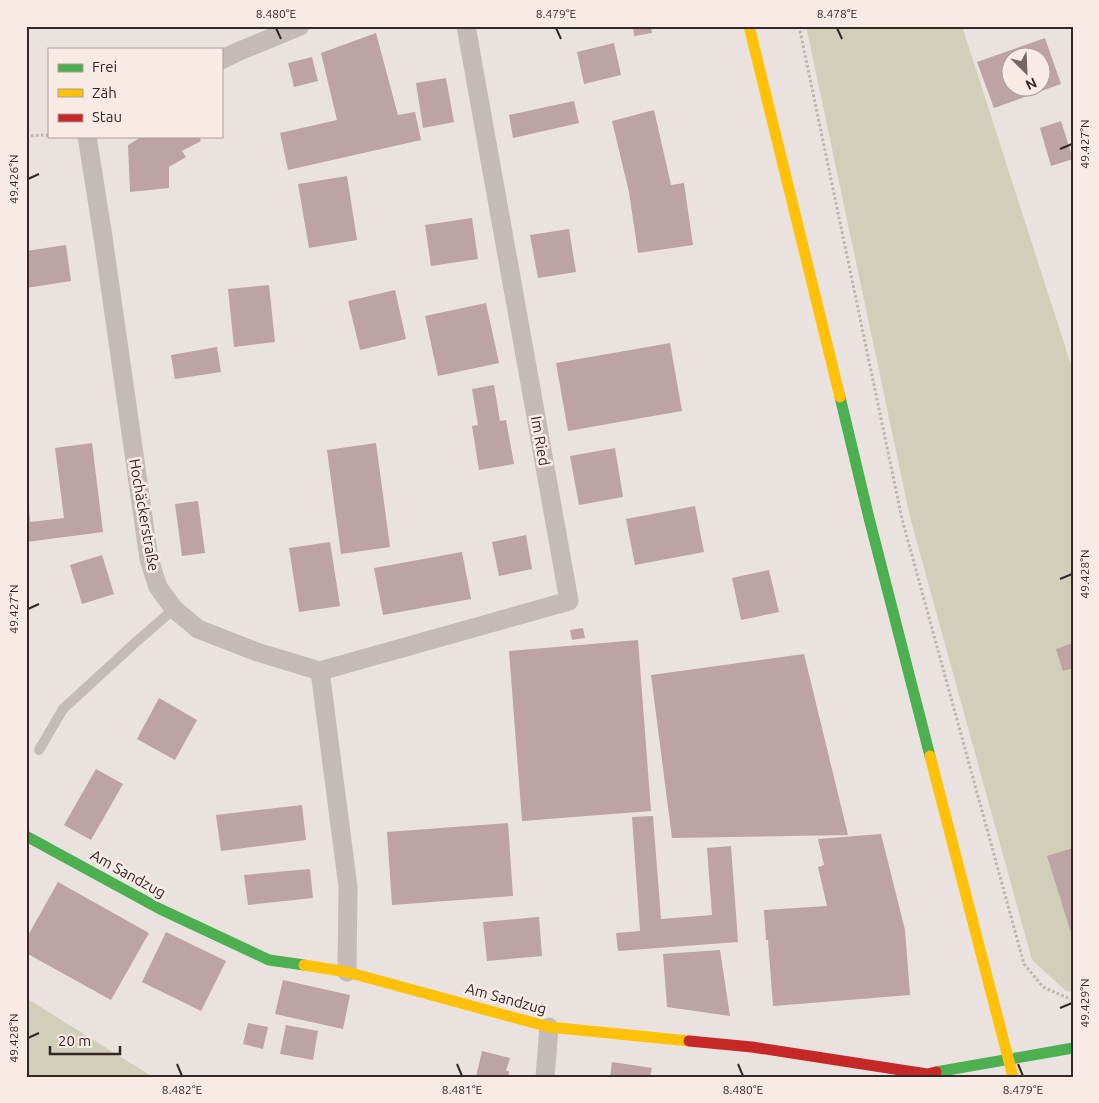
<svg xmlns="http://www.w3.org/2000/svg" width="1099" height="1103" viewBox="0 0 1099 1103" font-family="Ubuntu,sans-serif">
  <rect width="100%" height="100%" fill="#eae2df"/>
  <!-- green -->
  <g fill="#d1ceba">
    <polygon points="806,26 962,26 1073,371 1073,992 1066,991 1032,960 910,517"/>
    <polygon points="26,998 153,1077 26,1077"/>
  </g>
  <!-- building -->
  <g fill="#bda3a3" fill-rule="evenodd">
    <polygon points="633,26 651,26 652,33 634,36"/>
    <polygon points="376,33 398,115 415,112 421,140 288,170 280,133 337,120 321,53"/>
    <path d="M1045 38 1061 84 994 108 977 62ZM1012 58H1042V88H1012Z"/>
    <polygon points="614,43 621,75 584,84 577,52"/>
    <polygon points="312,57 318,81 294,87 288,63"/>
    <polygon points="446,78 454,122 423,128 416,83"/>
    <polygon points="574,101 579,123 513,138 509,115"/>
    <polygon points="654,110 671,185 684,183 693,245 638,253 629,192 612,121"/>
    <polygon points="1061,121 1073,159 1051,166 1040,128"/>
    <polygon points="143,136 199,136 201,141 182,151 186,157 169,167 169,188 130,192 128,145"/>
    <polygon points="347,176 357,240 309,248 298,184"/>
    <polygon points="472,218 478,259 431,266 425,225"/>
    <polygon points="569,229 576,272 538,278 530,235"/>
    <polygon points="66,245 71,281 26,288 26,251"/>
    <polygon points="269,285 275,342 234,347 228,289"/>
    <polygon points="395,290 406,339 360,350 348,301"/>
    <polygon points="486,303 499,363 438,376 425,316"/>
    <polygon points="670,343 682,411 568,431 556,363"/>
    <polygon points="217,347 221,372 175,379 171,355"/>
    <polygon points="494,385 500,421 506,420 514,464 479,470 472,426 478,425 472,389"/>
    <polygon points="92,443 103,532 26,542 26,510 29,509 30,522 64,518 55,448"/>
    <polygon points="376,443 390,547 341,554 327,450"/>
    <polygon points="615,448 623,497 579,505 570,456"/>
    <polygon points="198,501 205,553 182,556 175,504"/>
    <polygon points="695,506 704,552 635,565 626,519"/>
    <polygon points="526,535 532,569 499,576 492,542"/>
    <polygon points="330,542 340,606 299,612 289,548"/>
    <polygon points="462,552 471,599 383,615 374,568"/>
    <polygon points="102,555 114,594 82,604 70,565"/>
    <polygon points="769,570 779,612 741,620 732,578"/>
    <polygon points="583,628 585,638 572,640 570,630"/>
    <polygon points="638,640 651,811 522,821 509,651"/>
    <polygon points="1073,643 1073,668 1063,671 1056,649"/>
    <polygon points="804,654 848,835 672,838 651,675"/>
    <polygon points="159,698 197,720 175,760 137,739"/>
    <polygon points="96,769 123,784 91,840 64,825"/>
    <polygon points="302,805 306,840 221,851 216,815"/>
    <polygon points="653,816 661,919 712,915 707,848 731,846 738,942 618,951 616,933 640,931 632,817"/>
    <polygon points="508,823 513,896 392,905 387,832"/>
    <polygon points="881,834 905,930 910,995 773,1006 768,940 766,940 764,910 827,906 818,867 824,865 818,839"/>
    <polygon points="1073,848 1073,936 1072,936 1047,856"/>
    <polygon points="310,869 313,898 248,905 244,875"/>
    <polygon points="58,882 149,933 111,1000 26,953 26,939"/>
    <polygon points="539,917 542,956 487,961 483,922"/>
    <polygon points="166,932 226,961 201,1011 142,982"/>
    <polygon points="720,950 730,1016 667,1007 663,954"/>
    <polygon points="283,980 350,995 343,1029 275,1014"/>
    <polygon points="248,1023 268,1027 263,1049 243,1044"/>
    <polygon points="286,1025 318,1031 313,1060 280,1054"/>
    <polygon points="482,1051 510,1058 506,1071 509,1071 509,1077 476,1077"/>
    <polygon points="612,1062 652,1068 650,1077 610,1077"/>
  </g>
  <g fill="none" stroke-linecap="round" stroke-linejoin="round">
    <!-- path -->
    <g stroke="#bdb3b1" stroke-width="3" stroke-dasharray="2.5 2.5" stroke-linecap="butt">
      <polyline points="799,26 902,519 1024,964 1043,987 1068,998 1073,998"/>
      <polyline points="26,136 49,135"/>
    </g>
    <!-- lane -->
    <polyline stroke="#c4bab8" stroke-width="10" points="39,750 63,709 136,642 174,609"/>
    <!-- street -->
    <g stroke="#c4bab8" stroke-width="19">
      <polyline points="221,60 235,53 300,26"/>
      <polyline points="87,136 103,237 149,559 158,587 174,609 198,629 257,652 320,671 348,887 347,972"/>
      <polyline points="320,671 569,601 466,26"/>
      <polyline points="545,1077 549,1027"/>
    </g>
    <!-- fast -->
    <g stroke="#4caf50" stroke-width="11">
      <polyline points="840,397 869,518 930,756"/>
      <polyline points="26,836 160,909 269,960 304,965"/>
      <polyline points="936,1072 1073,1048"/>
    </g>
    <!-- slow -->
    <g stroke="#ffc107" stroke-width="11">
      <polyline points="749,26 840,397"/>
      <polyline points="930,756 1013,1077"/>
      <polyline points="304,965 347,972 549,1027 689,1041"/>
    </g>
    <!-- jam -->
    <polyline stroke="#c62828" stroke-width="11" points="689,1041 752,1047 927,1074 936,1072"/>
  </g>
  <!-- ticks -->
  <path fill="none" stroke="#342727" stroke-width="2" d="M276 28 281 39M556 28 561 39M837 28 842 39M1060 149 1072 144M28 179 39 174M1060 579 1072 574M28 609 39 604M1060 1008 1072 1003M28 1038 39 1033M177 1064 182 1076M457 1064 462 1076M738 1064 743 1076M1018 1064 1023 1076"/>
  <g text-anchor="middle" stroke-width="5" stroke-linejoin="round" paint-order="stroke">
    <!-- street labels -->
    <g font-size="15" fill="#342727" stroke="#f8ebe6">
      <text transform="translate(540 441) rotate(80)" y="5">Im Ried</text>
      <text transform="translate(144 515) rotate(80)" y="5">Hochäckerstraße</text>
      <text transform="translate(128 874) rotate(29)" y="5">Am Sandzug</text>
      <text transform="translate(506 999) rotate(15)" y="5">Am Sandzug</text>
    </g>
  </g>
  <!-- border -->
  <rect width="1099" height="1103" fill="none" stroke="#f8ebe6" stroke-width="55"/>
  <!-- legend -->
  <rect x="48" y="48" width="175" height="90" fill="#f8ebe6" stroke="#aa9d9a"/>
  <rect x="58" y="64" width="25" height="8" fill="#4caf50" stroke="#aa9d9a"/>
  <text x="92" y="72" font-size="15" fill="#342727">Frei</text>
  <rect x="58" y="89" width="25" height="8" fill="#ffc107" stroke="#aa9d9a"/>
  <text x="92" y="98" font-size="15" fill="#342727">Zäh</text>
  <rect x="58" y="114" width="25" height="8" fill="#c62828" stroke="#aa9d9a"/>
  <text x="92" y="122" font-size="15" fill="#342727">Stau</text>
  <!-- north arrow -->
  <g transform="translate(1026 72) rotate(156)"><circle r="24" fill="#f8ebe6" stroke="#aa9d9a"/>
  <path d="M0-4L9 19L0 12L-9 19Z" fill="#746867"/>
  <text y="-8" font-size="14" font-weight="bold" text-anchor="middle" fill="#342727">N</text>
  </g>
  <!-- scale -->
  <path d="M50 1046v8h70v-8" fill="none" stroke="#342727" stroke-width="2.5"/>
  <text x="58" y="1046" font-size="15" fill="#342727" stroke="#f8ebe6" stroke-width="4" paint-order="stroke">20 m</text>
  <rect x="28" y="28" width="1044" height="1048" fill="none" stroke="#342727" stroke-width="2"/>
  <g font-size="12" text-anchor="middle" fill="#342727">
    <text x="276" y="18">8.480°E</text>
    <text x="556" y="18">8.479°E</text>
    <text x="837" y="18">8.478°E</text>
    <text transform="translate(1085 144) rotate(-90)" y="4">49.427°N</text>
    <text transform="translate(14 179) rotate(-90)" y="4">49.426°N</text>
    <text transform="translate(1085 574) rotate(-90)" y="4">49.428°N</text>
    <text transform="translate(14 609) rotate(-90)" y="4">49.427°N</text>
    <text transform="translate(1085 1003) rotate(-90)" y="4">49.429°N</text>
    <text transform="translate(14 1038) rotate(-90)" y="4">49.428°N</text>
    <text x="182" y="1094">8.482°E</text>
    <text x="462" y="1094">8.481°E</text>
    <text x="743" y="1094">8.480°E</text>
    <text x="1023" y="1094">8.479°E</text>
  </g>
</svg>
